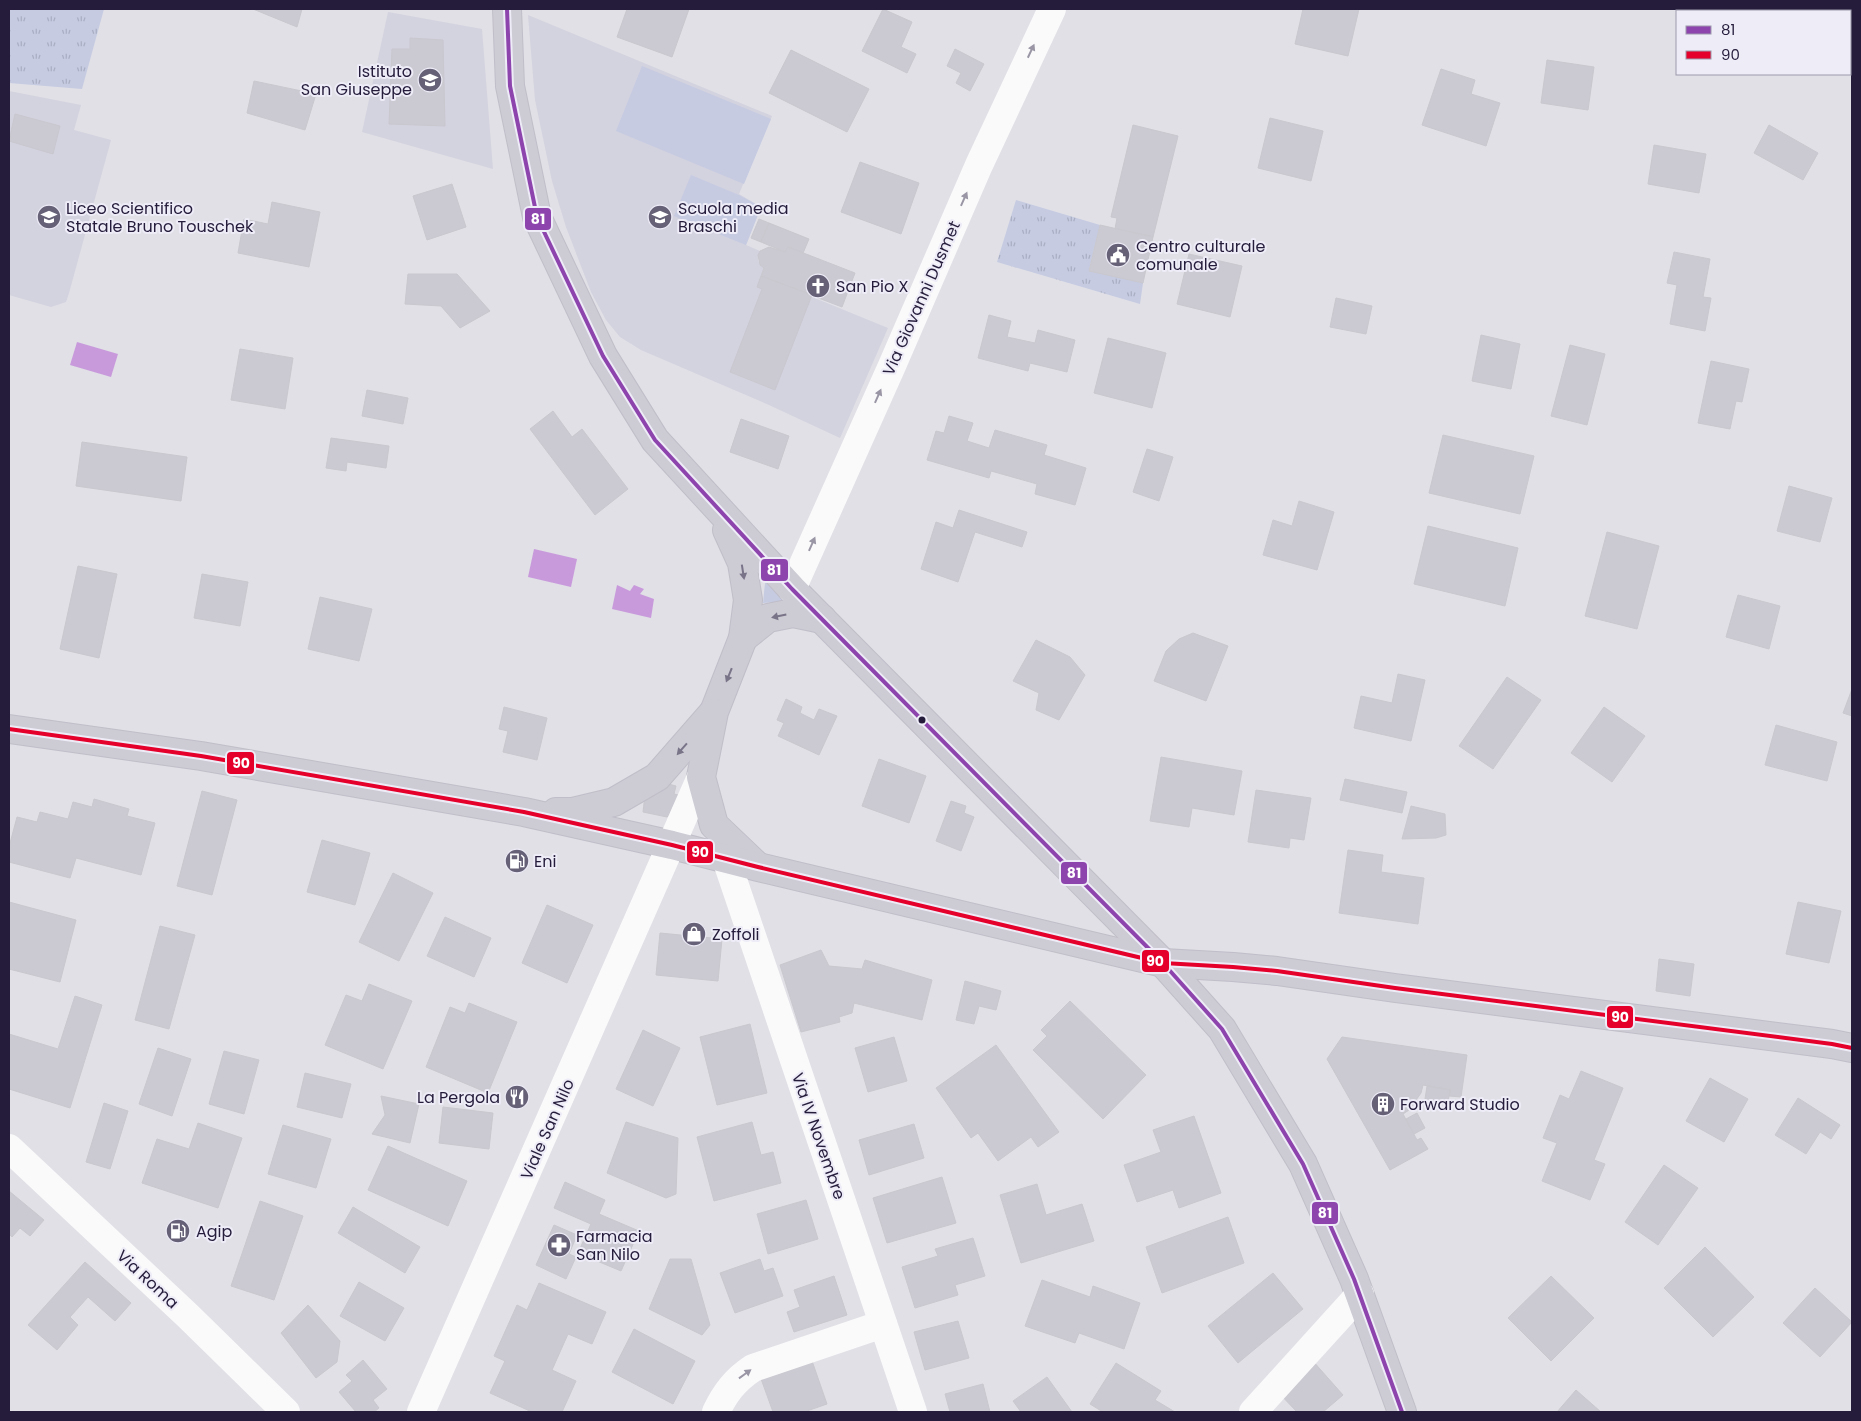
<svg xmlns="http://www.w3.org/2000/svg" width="1861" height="1421" viewBox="0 0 1861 1421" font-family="Poppins,sans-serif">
  <defs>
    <pattern id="grass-tufts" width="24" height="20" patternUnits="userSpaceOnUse" patternTransform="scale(1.25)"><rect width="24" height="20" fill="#c6cbe2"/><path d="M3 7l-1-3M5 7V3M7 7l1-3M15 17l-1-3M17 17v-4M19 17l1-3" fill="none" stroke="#aaaec3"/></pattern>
  </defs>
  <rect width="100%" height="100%" fill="#e0e0e6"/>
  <!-- built -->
  <g fill="#d3d2df">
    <polygon points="388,12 482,29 493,169 362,132"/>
    <polygon points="528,15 772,116 739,194 761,207 746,245 760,251 758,260 760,265 764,268 761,276 888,328 840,438 769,405 641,350 620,337 606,320 591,292 566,227 552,181 535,100"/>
    <polygon points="9,91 81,105 74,130 111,140 69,293 66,302 51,307 9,295"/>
  </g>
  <!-- grass -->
  <g fill="url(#grass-tufts)">
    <polygon points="9,9 104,9 82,89 9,83"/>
    <polygon points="1016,200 1100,225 1089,270 1143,283 1140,304 997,262"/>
  </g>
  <!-- garden -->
  <g fill="#c6cbe2">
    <polygon points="642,66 771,119 744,184 616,131"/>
    <polygon points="691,175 739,195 761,207 746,245 674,216"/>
    <polygon points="767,562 803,600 763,603"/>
  </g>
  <!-- water -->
  <g fill="#c89adc">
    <polygon points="77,342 118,354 111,377 70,365"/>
    <polygon points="534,549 577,559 571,587 528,577"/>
    <polygon points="617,585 630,591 634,585 644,589 640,594 654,599 651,618 612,609"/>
  </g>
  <!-- building -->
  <g fill="#cbc9d1" stroke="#c9c8cf">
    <polygon points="253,9 302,9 297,27"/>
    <polygon points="627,9 689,9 672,57 617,37"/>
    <polygon points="883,9 912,22 901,47 916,54 907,73 862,51"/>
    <polygon points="1303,9 1359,9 1348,56 1295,44"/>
    <polygon points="1754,9 1770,11 1770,9 1782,9 1791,11 1753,11"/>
    <polygon points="410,38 443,40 445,126 389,124 392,49 410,49"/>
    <polygon points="955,49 984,64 970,91 956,83 961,73 947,66"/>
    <polygon points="791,50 869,89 847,132 769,93"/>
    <polygon points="1547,60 1594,67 1588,110 1541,103"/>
    <polygon points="1441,69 1475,80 1471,94 1500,103 1486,146 1422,125"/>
    <polygon points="254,81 316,94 305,130 247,113"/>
    <polygon points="15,114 60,126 53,154 9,141"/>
    <polygon points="1270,118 1323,131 1311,181 1258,168"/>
    <polygon points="1133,125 1178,136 1153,237 1115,229 1117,218 1111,217"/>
    <polygon points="1769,125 1818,153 1803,180 1754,153"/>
    <polygon points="1654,145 1706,154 1699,193 1648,184"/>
    <polygon points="860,162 919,183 901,234 841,212"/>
    <polygon points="452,184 466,227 427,240 413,196"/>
    <polygon points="272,202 320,212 309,267 238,253 244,219 268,224"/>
    <polygon points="759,219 769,223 761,242 751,238"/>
    <polygon points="769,223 809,239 803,253 788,247 785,252 761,242"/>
    <polygon points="1100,225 1153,237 1143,283 1089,271"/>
    <polygon points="769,247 785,252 788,247 855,273 842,307 761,276 764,268 760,265 758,255 760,251"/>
    <polygon points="1674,252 1710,259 1703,297 1711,298 1705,331 1670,324 1677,285 1667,283"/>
    <polygon points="1189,254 1242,266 1230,317 1177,304"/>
    <polygon points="408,274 457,274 490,311 460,328 441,306 405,304"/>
    <polygon points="761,276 812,295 775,390 730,372 762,289 757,287"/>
    <polygon points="1336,298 1372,306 1366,334 1330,327"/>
    <polygon points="989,315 1011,321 1007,337 1035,343 1038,330 1075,340 1067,372 1030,363 1028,371 978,358"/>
    <polygon points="1481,335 1520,344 1511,389 1472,381"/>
    <polygon points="1108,338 1166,353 1152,408 1094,393"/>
    <polygon points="1570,345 1605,354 1587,425 1551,416"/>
    <polygon points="240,349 293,358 285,409 231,400"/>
    <polygon points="1711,361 1749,369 1742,402 1736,401 1730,429 1698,423"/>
    <polygon points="367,390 408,398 403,424 362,416"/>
    <polygon points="553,411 572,437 582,429 628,489 595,515 530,429"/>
    <polygon points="949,416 973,423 967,441 989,448 995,430 1047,445 1044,455 1086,468 1075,505 1035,494 1037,484 991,471 989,478 927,460 936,431 944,433"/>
    <polygon points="741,419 789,436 778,469 730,452"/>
    <polygon points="1443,435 1534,456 1520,514 1429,493"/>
    <polygon points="331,438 389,446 386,468 347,462 346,471 326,468"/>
    <polygon points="82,442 187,457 181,501 76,486"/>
    <polygon points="1147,449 1173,457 1159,501 1133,492"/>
    <polygon points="1789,486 1832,498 1820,542 1777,531"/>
    <polygon points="1299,501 1334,512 1317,570 1263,555 1273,520 1292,526"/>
    <polygon points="959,510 1027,532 1022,547 975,532 958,582 921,569 936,522 953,528"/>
    <polygon points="1428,526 1518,548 1505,606 1414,584"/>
    <polygon points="1607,532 1659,546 1637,629 1585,616"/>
    <polygon points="78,566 117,574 99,658 60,649"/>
    <polygon points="202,574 248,582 240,626 194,618"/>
    <polygon points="1738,595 1780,606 1769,649 1726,637"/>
    <polygon points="320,597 372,609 359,661 308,649"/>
    <polygon points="1193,633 1228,646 1206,701 1154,681 1166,651 1179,639"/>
    <polygon points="1036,640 1070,657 1085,675 1059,720 1036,710 1039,693 1013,681"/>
    <polygon points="1398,674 1425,680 1411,741 1354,728 1361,696 1392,703"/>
    <polygon points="1507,677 1541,700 1493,769 1459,746"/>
    <polygon points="1852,689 1852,716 1843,713"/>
    <polygon points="786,699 802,707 800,713 814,720 819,709 837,716 819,755 778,736 784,723 777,720"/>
    <polygon points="504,707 547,718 537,760 503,752 508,731 499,729"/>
    <polygon points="1604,707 1645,736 1612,782 1571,753"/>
    <polygon points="1776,725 1837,742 1827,781 1765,765"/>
    <polygon points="1161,757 1242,771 1234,815 1192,808 1189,827 1150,821"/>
    <polygon points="879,759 926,776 909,823 862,806"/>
    <polygon points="1345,779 1407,792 1402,813 1340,800"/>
    <polygon points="661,782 676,786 674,794 678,795 677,809 667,817 643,812 645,795"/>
    <polygon points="1256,790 1311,798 1304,840 1290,838 1289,848 1248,842"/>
    <polygon points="202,791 237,800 212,895 177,886"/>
    <polygon points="94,799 129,809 127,816 155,823 141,875 76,858 70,878 9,862 9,847 17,817 37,822 40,812 68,819 73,802 92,807"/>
    <polygon points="951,801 966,806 964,813 974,817 961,851 936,841"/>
    <polygon points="1411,806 1445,814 1446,835 1436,838 1402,839"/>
    <polygon points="322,840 370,853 355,905 307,892"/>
    <polygon points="1348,850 1383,855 1381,872 1424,878 1418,924 1339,913"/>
    <polygon points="393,873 433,893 399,961 359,942"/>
    <polygon points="9,902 76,920 60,982 9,969"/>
    <polygon points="1798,902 1841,911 1829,963 1786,954"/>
    <polygon points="547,905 593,925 567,983 522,963"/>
    <polygon points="445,917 491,938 474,977 427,956"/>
    <polygon points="160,926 195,935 169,1029 135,1020"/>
    <polygon points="660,933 722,939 718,981 656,975"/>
    <polygon points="821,950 829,966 862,969 865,960 932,980 922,1020 854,1003 852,1013 839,1017 840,1022 801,1032 780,965"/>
    <polygon points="1659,959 1694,964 1690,996 1656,991"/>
    <polygon points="965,981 1001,991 996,1010 979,1006 974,1024 956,1020"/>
    <polygon points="369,984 412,1001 383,1069 325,1045 346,995 362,1001"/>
    <polygon points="75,996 102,1005 70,1108 9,1089 9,1034 58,1049"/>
    <polygon points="1070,1001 1146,1075 1103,1119 1033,1050 1047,1036 1041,1030"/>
    <polygon points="469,1003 517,1022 488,1093 426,1067 450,1007 465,1013"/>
    <polygon points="750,1024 767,1093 717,1105 700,1037"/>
    <polygon points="643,1030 680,1048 653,1106 616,1089"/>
    <polygon points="894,1037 907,1081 868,1092 855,1048"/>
    <polygon points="1342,1037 1467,1055 1461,1097 1449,1096 1450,1090 1423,1085 1421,1093 1409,1110 1403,1114 1417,1140 1421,1138 1428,1149 1390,1170 1327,1059"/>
    <polygon points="996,1045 1059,1132 1038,1147 1031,1137 998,1161 978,1133 971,1138 936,1088"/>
    <polygon points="158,1048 191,1059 172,1116 139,1104"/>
    <polygon points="224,1051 259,1060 244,1114 209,1104"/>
    <polygon points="1581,1071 1623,1088 1594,1160 1605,1164 1590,1200 1542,1181 1557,1143 1543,1138 1560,1095 1569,1099"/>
    <polygon points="305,1073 351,1084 342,1118 297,1107"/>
    <polygon points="1710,1078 1748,1099 1724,1142 1686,1121"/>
    <polygon points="1427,1086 1450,1090 1448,1102 1425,1099"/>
    <polygon points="381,1096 419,1104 410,1143 372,1134 385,1115"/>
    <polygon points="1798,1098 1840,1125 1831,1139 1820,1132 1806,1154 1775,1135"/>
    <polygon points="104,1103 128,1111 110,1169 86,1162"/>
    <polygon points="443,1107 493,1113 489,1149 439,1143"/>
    <polygon points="1417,1113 1425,1128 1414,1134 1406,1119"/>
    <polygon points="1194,1116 1221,1193 1179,1208 1173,1190 1137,1202 1124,1165 1161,1152 1153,1130"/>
    <polygon points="626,1122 678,1138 676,1194 666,1198 607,1173"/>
    <polygon points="752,1122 761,1155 773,1152 781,1183 714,1201 697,1137"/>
    <polygon points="198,1123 242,1138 218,1208 142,1183 157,1139 189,1149"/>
    <polygon points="914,1124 924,1158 869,1175 859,1140"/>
    <polygon points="283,1125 331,1139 316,1188 268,1174"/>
    <polygon points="388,1146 467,1181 448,1226 368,1190"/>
    <polygon points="1664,1165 1698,1188 1658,1245 1625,1222"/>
    <polygon points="942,1177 956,1223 887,1243 873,1198"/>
    <polygon points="565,1182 605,1200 599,1214 639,1231 621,1271 578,1253 591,1224 554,1208"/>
    <polygon points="1037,1184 1046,1215 1082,1204 1094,1241 1021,1263 1000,1195"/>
    <polygon points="9,1191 44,1220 30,1236 20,1228 12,1237 9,1234"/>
    <polygon points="806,1200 818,1239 768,1254 757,1214"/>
    <polygon points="260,1201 303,1216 274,1300 231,1286"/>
    <polygon points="353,1207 420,1247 405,1273 338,1233"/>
    <polygon points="1228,1217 1244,1263 1162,1293 1146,1247"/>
    <polygon points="554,1225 577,1235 569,1254 576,1257 566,1279 536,1265"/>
    <polygon points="973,1238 985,1276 955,1285 958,1295 915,1308 902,1267 938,1256 935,1249"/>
    <polygon points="1705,1247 1754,1297 1713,1337 1664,1288"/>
    <polygon points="670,1259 691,1259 710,1325 702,1335 649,1309"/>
    <polygon points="760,1259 764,1271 773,1268 783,1296 735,1313 720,1273"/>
    <polygon points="85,1262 131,1303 115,1321 88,1297 70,1317 78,1325 57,1350 28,1325"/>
    <polygon points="1273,1273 1303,1309 1238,1363 1208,1326"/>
    <polygon points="834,1276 847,1315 794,1332 787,1312 800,1307 794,1290"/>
    <polygon points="1551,1276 1594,1318 1551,1361 1508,1318"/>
    <polygon points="1042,1280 1090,1297 1093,1286 1140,1303 1124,1349 1079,1333 1075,1343 1025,1326"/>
    <polygon points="359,1282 404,1308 385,1341 340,1316"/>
    <polygon points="539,1283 606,1312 592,1344 568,1334 552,1370 576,1381 562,1412 532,1412 490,1393 505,1361 494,1356 517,1305 527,1310"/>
    <polygon points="1815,1288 1852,1322 1820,1357 1783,1323"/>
    <polygon points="308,1305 340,1341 337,1362 316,1378 281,1333"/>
    <polygon points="958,1321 969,1358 925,1370 914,1332"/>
    <polygon points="634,1329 695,1361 673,1404 612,1372"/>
    <polygon points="811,1358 827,1404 804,1412 773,1412 760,1376"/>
    <polygon points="363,1360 387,1389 373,1400 379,1408 374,1412 356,1412 339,1392 352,1381 346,1375"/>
    <polygon points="1312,1360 1343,1395 1323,1412 1297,1412 1278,1392"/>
    <polygon points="1116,1363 1161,1391 1155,1400 1175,1412 1103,1412 1090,1404"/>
    <polygon points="1047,1377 1072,1412 1021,1412 1013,1401"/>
    <polygon points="983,1384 990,1412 950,1412 945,1394"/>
    <polygon points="1576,1390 1601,1412 1557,1412"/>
  </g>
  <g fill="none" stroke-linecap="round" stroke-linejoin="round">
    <!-- major casing -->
    <g stroke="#c0bec8" stroke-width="30">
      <g id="major">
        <polyline points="507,9 510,86 537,217 603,356 655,440 792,589 1163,963 1222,1029 1303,1164 1354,1279 1402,1412"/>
        <polyline points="727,530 742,563 748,600 743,638 714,712 701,777 714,825 757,866"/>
        <polyline points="743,638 768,618 793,613 822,619"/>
        <polyline points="9,729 201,756 524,812 672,845 758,867 1163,963 1233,967 1277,971 1395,988 1832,1044 1852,1048"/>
        <polyline points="556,812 572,812 614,802 657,777 713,713"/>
      </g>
    </g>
    <!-- minor -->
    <g stroke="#fafafb" stroke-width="28">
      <polyline points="792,589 891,368 979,165 1052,9"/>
      <polyline points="726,859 913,1412"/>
      <polyline points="9,1148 188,1316 286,1412"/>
      <polyline points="421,1412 701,777"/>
      <path d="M716 1412C725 1393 735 1380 753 1368L883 1324"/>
      <polyline points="1253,1412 1360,1294"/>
    </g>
    <!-- major -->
    <use href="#major" stroke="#cdcbd4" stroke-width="28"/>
    <!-- bus-1 casing -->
    <g stroke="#edecf7" stroke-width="8">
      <polyline id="bus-1" points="507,9 510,86 537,217 603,356 655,440 792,589 1163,963 1222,1029 1303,1164 1354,1279 1402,1412"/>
    </g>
    <!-- bus-2 casing -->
    <g stroke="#edecf7" stroke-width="8">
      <polyline id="bus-2" points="9,729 201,756 524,812 672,845 758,867 1163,963 1233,967 1277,971 1395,988 1832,1044 1852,1048"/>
    </g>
    <!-- bus-1 -->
    <use href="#bus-1" stroke="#8e44ad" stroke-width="4"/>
    <!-- bus-2 -->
    <use href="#bus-2" stroke="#e4002b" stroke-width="4"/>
  </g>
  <!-- one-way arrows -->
  <defs><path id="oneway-solid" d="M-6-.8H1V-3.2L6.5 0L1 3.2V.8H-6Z" transform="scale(1.25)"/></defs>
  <g fill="#9a96a5">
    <use href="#oneway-solid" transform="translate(1031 51) rotate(-65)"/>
    <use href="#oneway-solid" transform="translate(964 199) rotate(-66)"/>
    <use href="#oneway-solid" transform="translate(878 396) rotate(-66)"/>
    <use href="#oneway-solid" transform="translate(812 544) rotate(-66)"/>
    <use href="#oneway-solid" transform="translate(745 1374) rotate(-36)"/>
  </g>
  <g fill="#797488">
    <use href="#oneway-solid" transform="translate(743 572) rotate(81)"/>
    <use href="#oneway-solid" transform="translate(779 616) rotate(168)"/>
    <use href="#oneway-solid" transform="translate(729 675) rotate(112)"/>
    <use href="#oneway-solid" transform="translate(682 749) rotate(131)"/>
  </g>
  <!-- icons -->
  <defs>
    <g id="school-disc" transform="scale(1.25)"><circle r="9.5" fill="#666177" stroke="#edecf7"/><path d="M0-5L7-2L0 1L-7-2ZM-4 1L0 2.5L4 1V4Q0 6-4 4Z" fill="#fff"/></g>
    <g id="civic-disc" transform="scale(1.25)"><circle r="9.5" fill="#666177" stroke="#edecf7"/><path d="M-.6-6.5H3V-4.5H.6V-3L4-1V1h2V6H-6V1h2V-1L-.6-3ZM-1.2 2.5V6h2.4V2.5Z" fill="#fff"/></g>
    <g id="church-disc" transform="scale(1.25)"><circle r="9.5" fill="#666177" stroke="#edecf7"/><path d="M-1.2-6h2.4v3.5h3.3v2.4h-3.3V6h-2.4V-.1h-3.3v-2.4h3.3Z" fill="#fff"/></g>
    <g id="fuel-disc" transform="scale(1.25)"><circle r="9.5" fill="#666177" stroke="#edecf7"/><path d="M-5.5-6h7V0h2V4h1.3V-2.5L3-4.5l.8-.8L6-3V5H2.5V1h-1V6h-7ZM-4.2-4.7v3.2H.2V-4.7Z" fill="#fff"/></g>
    <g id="shop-disc" transform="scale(1.25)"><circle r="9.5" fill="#666177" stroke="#edecf7"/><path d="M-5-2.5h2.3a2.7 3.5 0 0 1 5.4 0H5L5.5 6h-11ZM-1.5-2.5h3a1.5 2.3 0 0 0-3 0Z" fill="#fff"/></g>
    <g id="restaurant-disc" transform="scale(1.25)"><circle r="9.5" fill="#666177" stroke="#edecf7"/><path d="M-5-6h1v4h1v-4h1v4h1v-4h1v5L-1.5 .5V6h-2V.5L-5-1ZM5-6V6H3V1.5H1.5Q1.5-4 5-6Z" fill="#fff"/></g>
    <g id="building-disc" transform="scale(1.25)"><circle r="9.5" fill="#666177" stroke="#edecf7"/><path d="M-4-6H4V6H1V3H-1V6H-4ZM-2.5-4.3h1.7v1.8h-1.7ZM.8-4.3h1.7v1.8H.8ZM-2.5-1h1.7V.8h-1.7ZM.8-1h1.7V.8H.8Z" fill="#fff"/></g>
    <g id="pharmacy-disc" transform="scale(1.25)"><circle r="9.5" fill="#666177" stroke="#edecf7"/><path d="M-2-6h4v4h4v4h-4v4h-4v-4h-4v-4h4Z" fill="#fff"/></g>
  </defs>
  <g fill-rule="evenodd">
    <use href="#school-disc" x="430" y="80"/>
    <use href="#school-disc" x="49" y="217"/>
    <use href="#school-disc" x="660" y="217"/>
    <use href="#civic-disc" x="1118" y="255"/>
    <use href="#church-disc" x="818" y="286"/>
    <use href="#fuel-disc" x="517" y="861"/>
    <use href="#shop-disc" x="694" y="934"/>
    <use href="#restaurant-disc" x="517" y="1097"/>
    <use href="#building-disc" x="1383" y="1104"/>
    <use href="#fuel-disc" x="178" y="1231"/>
    <use href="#pharmacy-disc" x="559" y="1245"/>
  </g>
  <!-- markers -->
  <circle fill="#251c3b" stroke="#edecf7" stroke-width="2" cx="922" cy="720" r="4.5"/>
  <g text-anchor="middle" stroke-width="4" stroke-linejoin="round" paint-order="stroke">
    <!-- poi labels -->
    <g font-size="16" fill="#251c3b" stroke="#edecf7" text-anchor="start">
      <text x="412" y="77" text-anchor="end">Istituto<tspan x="412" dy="18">San Giuseppe</tspan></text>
      <text x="66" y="214">Liceo Scientifico<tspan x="66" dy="18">Statale Bruno Touschek</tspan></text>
      <text x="678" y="214">Scuola media<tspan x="678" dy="18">Braschi</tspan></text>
      <text x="1136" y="252">Centro culturale<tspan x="1136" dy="18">comunale</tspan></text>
      <text x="836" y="292">San Pio X</text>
      <text x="534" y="867">Eni</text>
      <text x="712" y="940">Zoffoli</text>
      <text x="500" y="1103" text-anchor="end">La Pergola</text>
      <text x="1400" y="1110">Forward Studio</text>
      <text x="196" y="1237">Agip</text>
      <text x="576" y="1242">Farmacia<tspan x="576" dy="18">San Nilo</tspan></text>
    </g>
    <!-- street labels -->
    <g font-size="16" fill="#251c3b" stroke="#edecf7">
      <text transform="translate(921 298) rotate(-66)" y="6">Via Giovanni Dusmet</text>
      <text transform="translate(547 1129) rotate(-66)" y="6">Viale San Nilo</text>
      <text transform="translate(819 1136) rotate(71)" y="6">Via IV Novembre</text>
      <text transform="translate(148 1279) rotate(43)" y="6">Via Roma</text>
    </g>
  </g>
  <g stroke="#edecf7" stroke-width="2">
    <rect x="524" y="207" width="28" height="24" rx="5" fill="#8e44ad"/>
    <rect x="760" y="558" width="29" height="24" rx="5" fill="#8e44ad"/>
    <rect x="226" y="751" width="29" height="24" rx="5" fill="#e4002b"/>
    <rect x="686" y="840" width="28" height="24" rx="5" fill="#e4002b"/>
    <rect x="1060" y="861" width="28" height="24" rx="5" fill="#8e44ad"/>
    <rect x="1141" y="949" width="29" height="24" rx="5" fill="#e4002b"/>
    <rect x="1606" y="1005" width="28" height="24" rx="5" fill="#e4002b"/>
    <rect x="1311" y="1201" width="28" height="24" rx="5" fill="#8e44ad"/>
  </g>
  <g font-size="14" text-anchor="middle" font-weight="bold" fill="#fff">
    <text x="538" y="224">81</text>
    <text x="774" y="575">81</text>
    <text x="241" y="768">90</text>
    <text x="700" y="857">90</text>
    <text x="1074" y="878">81</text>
    <text x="1155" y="966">90</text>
    <text x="1620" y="1022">90</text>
    <text x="1325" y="1218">81</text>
  </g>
  <!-- border -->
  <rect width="1861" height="1421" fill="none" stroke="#251c3b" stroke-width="20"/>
  <!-- legend -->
  <rect x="1676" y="10" width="175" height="65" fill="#edecf7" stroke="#9d99ac"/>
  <rect x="1686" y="26" width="25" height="8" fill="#8e44ad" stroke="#9d99ac"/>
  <text x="1721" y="35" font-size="15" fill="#251c3b">81</text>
  <rect x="1686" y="51" width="25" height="8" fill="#e4002b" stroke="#9d99ac"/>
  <text x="1721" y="60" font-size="15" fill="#251c3b">90</text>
</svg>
